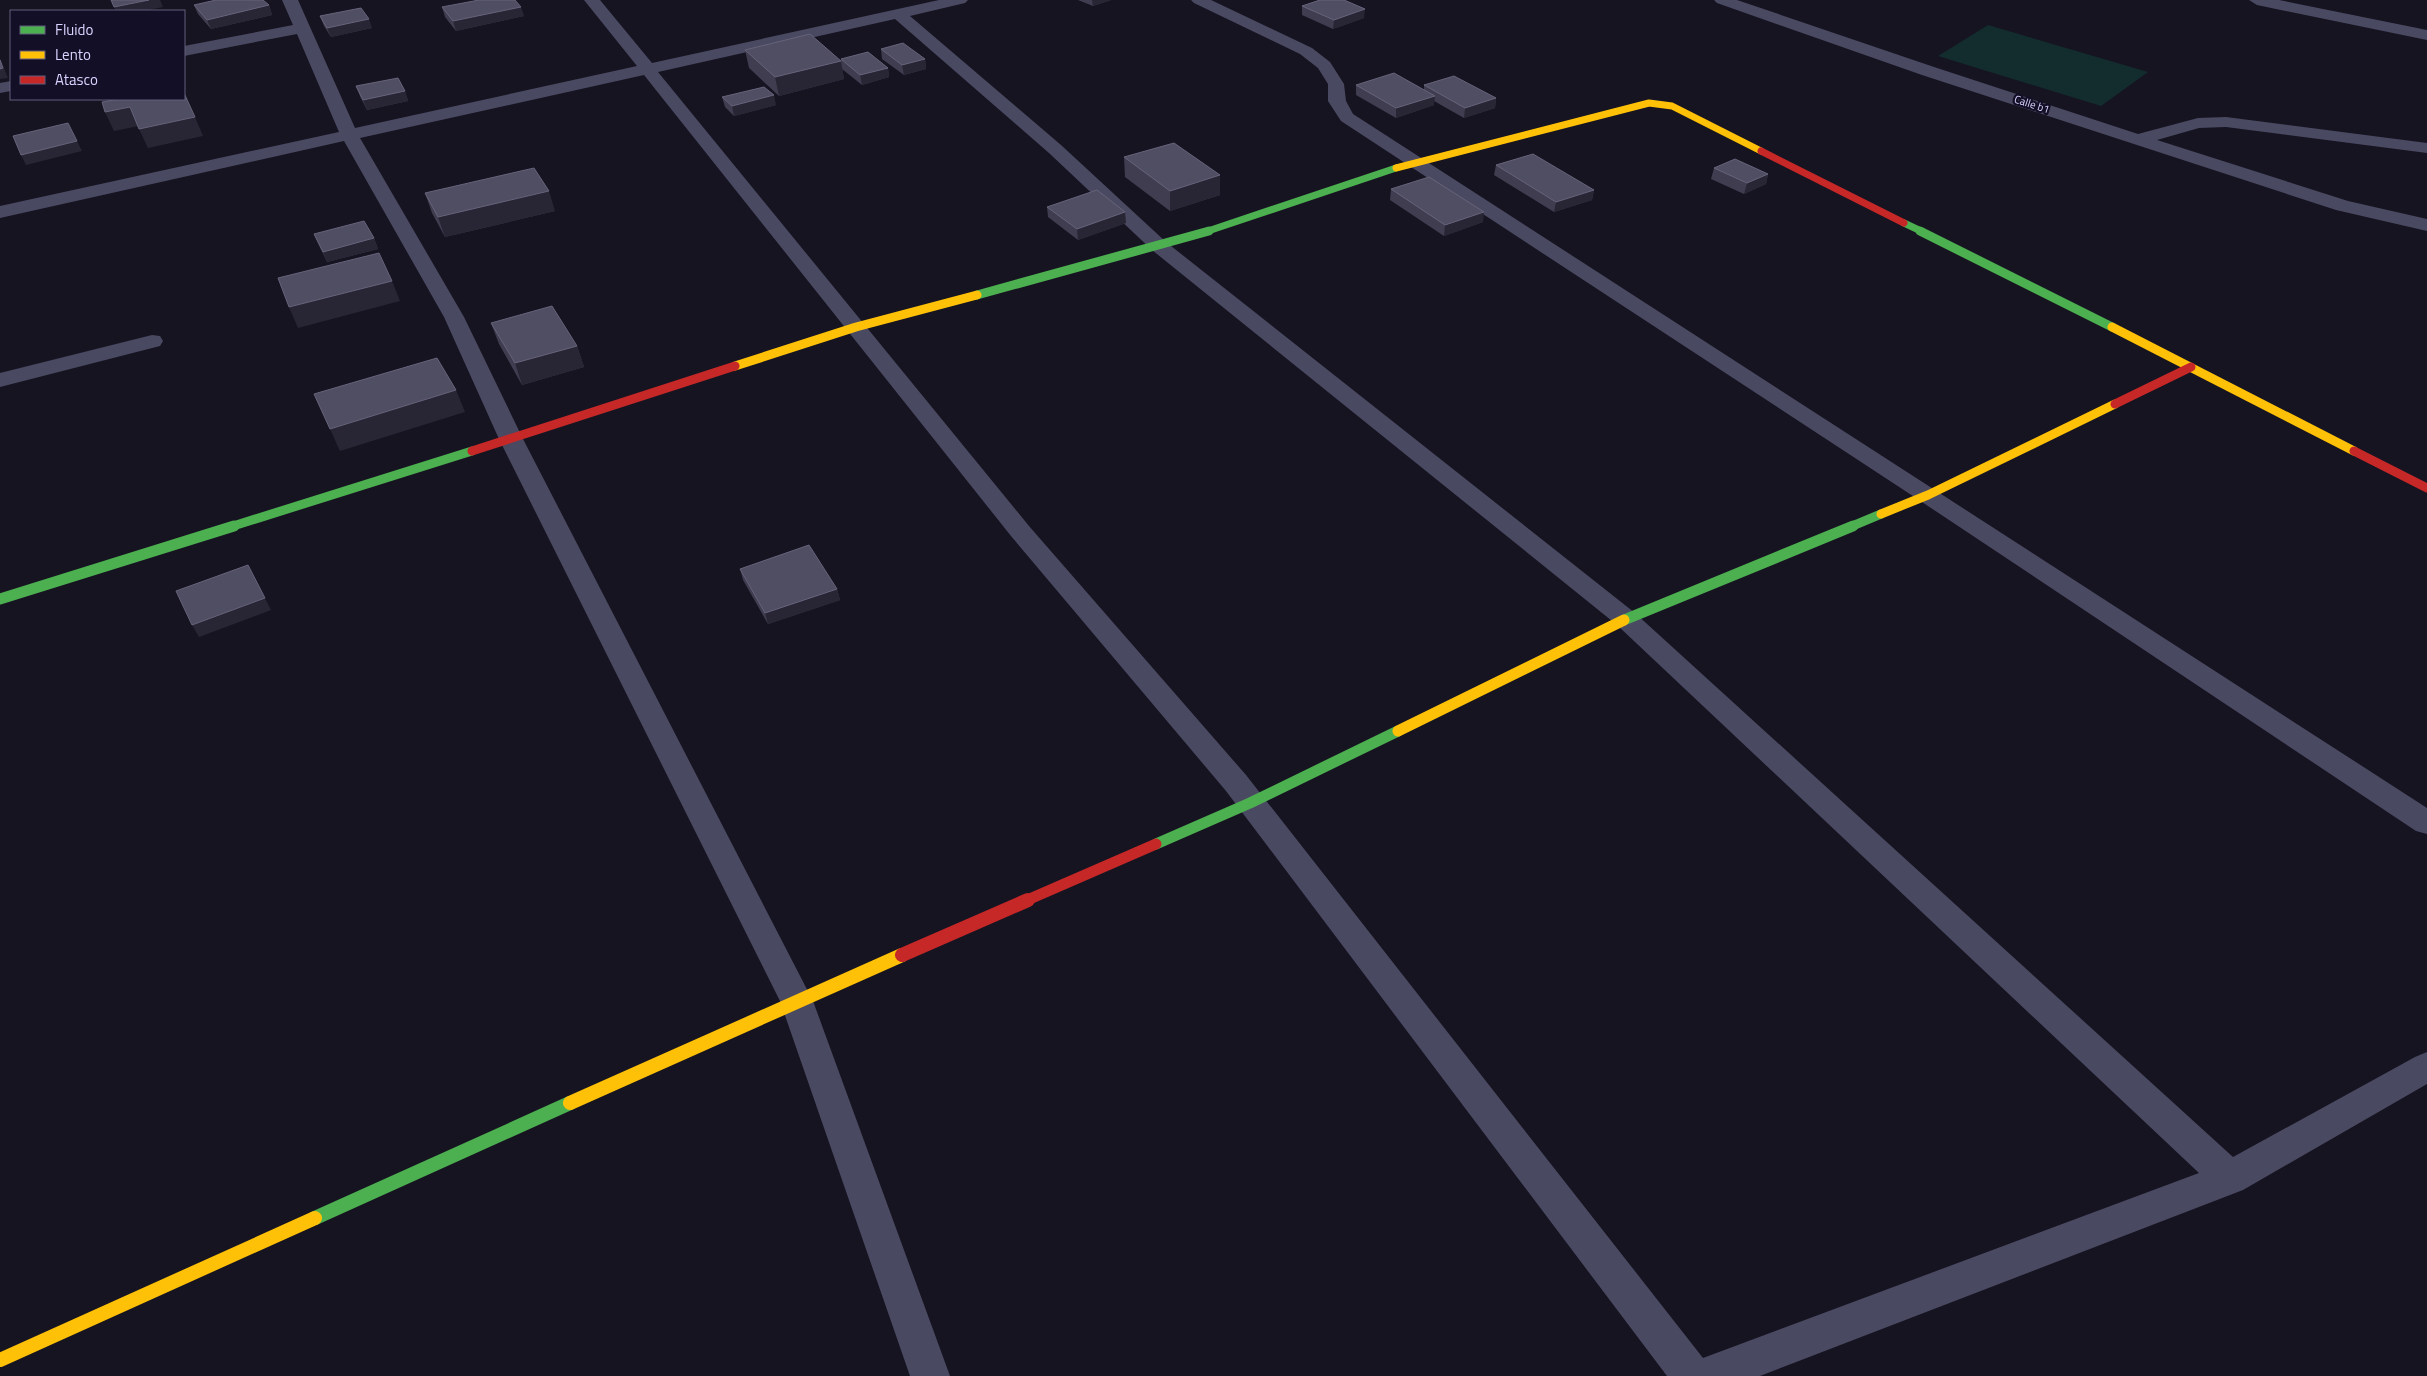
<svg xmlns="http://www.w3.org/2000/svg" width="2427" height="1376" viewBox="0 0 2427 1376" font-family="'Titillium Web',sans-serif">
  <rect width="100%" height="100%" fill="#161421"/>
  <!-- green -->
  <polygon fill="#132c2d" points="1988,25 2148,72 2101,106 1938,56"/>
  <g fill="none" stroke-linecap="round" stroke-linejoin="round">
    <!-- street -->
    <g fill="#4a4962" fill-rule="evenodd">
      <path d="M282 0H298L355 128 637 66 584 0H600L652 63 939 0H968L965 3 910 16 1061 145 1166 242 1635 613 2233 1157 2415 1057 2427 1052V1084L2243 1190 1760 1376H1667L1226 791 1011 536 644 75 360 138 464 317 523 439 813 1001 950 1376H910L780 1001 499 439 444 317 344 141 0 218V206L339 132 297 34 184 56V46L293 25ZM895 19 1049 153 1152 250 1617 625 2199 1173 1703 1358 1246 775 1029 526 658 72Z"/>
      <polygon points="1191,0 1211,0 1312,48 1330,62 1344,84 1346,101 1353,114 2427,808 2427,834 2416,831 1919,500 1341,121 1328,101 1328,84 1318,68 1300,54 1194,3"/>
      <polygon points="1714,0 1737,0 1934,67 2138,134 2198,118 2226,117 2427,143 2427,153 2226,127 2199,128 2157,140 2348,201 2427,219 2427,231 2336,210 1922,75 1717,3"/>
      <polygon points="2249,0 2279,0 2427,30 2427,40 2257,5"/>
      <polygon points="11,81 11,91 0,93 0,83"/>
      <polygon points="152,335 160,336 163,341 160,346 0,387 0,373"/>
    </g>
    <!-- fast-far3 -->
    <g stroke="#4caf50" stroke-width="7">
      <polyline points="1904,223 1923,232"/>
      <polyline points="1205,232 1396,168"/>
    </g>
    <!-- fast-far2 -->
    <g stroke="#4caf50" stroke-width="9">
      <polyline points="1920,231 2112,327"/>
      <polyline points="977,295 1209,231"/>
      <polyline points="230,527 472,451"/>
      <polyline points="1850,527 1881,514"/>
    </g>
    <!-- fast-far1 -->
    <g stroke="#4caf50" stroke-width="11">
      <polyline points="0,599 234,526"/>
      <polyline points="1624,620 1853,526"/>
      <polyline points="1156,844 1250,803 1398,731"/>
    </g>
    <!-- fast -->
    <polyline stroke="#4caf50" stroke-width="14" points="315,1218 570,1103"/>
    <!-- slow-far3 -->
    <polyline stroke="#ffc107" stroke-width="7" points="1396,168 1649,103 1672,106 1761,151"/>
    <!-- slow-far2 -->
    <g stroke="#ffc107" stroke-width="9">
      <polyline points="2112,327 2354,451"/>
      <polyline points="735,366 856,327 977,295"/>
      <polyline points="1881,514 1928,495 2115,404"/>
    </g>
    <!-- slow-far1 -->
    <polyline stroke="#ffc107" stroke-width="11" points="1398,731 1624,620"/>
    <!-- slow -->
    <g stroke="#ffc107" stroke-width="14">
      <polyline points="570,1103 902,955"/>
      <polyline points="0,1360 315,1218"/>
    </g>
    <!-- jam-far3 -->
    <polyline stroke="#c62828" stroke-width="7" points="1761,151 1904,223"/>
    <!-- jam-far2 -->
    <g stroke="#c62828" stroke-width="9">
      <polyline points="2115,404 2191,367"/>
      <polyline points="472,451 735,366"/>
      <polyline points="2354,451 2427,488"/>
    </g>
    <!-- jam-far1 -->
    <polyline stroke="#c62828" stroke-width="11" points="1025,901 1156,844"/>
    <!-- jam -->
    <polyline stroke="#c62828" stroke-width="14" points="902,955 1028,900"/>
  </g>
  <!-- wall -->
  <g fill="#403d50">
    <polygon points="1078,0 1111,0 1093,6"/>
    <polygon points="194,5 269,5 272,15 211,29 198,14"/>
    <polygon points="1302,6 1364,18 1333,29 1302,15"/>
    <polygon points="442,7 524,16 456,31 445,17"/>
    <polygon points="320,16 372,28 331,37 324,26"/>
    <polygon points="881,49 925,59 926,69 904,75 882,59"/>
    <polygon points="745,50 841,61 841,59 888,68 889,77 862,85 842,69 844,79 779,96 749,68"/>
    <polygon points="1356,85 1424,90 1424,85 1496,98 1495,108 1464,118 1434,101 1434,105 1396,118 1356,95"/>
    <polygon points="356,86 405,91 408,101 367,110 360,96"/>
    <polygon points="722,97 776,105 734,116 725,107"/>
    <polygon points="1124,157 1220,195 1170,211 1125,177"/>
    <polygon points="1496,165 1594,190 1592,200 1554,212 1494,175"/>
    <polygon points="1714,168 1768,174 1766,184 1744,194 1711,179"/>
    <polygon points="1391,189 1483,222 1444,236 1390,200"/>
    <polygon points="425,193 555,211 445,237 432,213"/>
    <polygon points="1047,207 1125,212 1126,223 1078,240 1048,217"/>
    <polygon points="314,234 374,238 378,249 327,262"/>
    <polygon points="491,323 577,346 584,367 522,385 499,344"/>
    <polygon points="740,569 837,589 840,600 768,624 743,580"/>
  </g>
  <!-- shaded-wall -->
  <g fill="#282635">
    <polygon points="149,0 160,0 163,7 143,11 116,11 114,7"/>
    <polygon points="1092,0 1111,0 1093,6"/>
    <polygon points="269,5 272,15 211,29 207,20"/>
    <polygon points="521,7 524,16 456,31 453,21"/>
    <polygon points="1365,9 1364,18 1333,29 1334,20"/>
    <polygon points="369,19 372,28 331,37 327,28"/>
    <polygon points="0,58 8,78 0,79"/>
    <polygon points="925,59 926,69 904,75 902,65"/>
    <polygon points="841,61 844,79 779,96 775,77"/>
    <polygon points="888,68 889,77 862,85 860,75"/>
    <polygon points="405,91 408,101 367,110 363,100"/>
    <polygon points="774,95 776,105 734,116 732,106"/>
    <polygon points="1435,96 1434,105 1396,118 1396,108"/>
    <polygon points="1496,98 1495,108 1464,118 1465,108"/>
    <polygon points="130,107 139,126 114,131 105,112"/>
    <polygon points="195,117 203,136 148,148 139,129"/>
    <polygon points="68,123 82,151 26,165 21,155"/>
    <polygon points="1768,174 1766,184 1744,194 1747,183"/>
    <polygon points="1220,175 1220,195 1170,211 1170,191"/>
    <polygon points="1594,190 1592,200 1554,212 1556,202"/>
    <polygon points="549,191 555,211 445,237 438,217"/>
    <polygon points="1125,212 1126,223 1078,240 1077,229"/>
    <polygon points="1484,212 1483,222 1444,236 1445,225"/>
    <polygon points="374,238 378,249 327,262 323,252"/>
    <polygon points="392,281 400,301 298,328 289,307"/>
    <polygon points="577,346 584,367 522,385 515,363"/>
    <polygon points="456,390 465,412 340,451 330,429"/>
    <polygon points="248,565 271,610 199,637 192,625"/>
    <polygon points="837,589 840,600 768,624 765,613"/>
  </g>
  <!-- building -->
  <g fill="#504e63" stroke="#66637b">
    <polygon points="111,0 149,0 114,7"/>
    <polygon points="216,0 263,0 269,5 207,20 194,5"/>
    <polygon points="479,0 515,0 521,7 453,21 442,7"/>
    <polygon points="1320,0 1344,0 1365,9 1334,20 1302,6"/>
    <polygon points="361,8 369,19 327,28 320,16"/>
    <polygon points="810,34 841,61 775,77 745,50"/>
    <polygon points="903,43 925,59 902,65 881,49"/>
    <polygon points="868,52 888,68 860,75 841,59"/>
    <polygon points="0,60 3,68 0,69"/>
    <polygon points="1394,73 1435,96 1396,108 1356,85"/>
    <polygon points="1454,76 1496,98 1465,108 1424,85"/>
    <polygon points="398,78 405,91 363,100 356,86"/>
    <polygon points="764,87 774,95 732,106 722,97"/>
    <polygon points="184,93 195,117 139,129 130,107 105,112 102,102 119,99 184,99"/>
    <polygon points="68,123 77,141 21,155 13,136"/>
    <polygon points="1174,143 1220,175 1170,191 1124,157"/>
    <polygon points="1533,154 1594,190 1556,202 1496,165"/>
    <polygon points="1735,159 1768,174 1747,183 1714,168"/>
    <polygon points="534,168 549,191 438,217 425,193"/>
    <polygon points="1429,177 1484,212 1445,225 1391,189"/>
    <polygon points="1097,190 1125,212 1077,229 1047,207"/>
    <polygon points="364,221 374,238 323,252 314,234"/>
    <polygon points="379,253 392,281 289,307 278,278"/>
    <polygon points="552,306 577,346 515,363 491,323"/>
    <polygon points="437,358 456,390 330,429 314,394"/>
    <polygon points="809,545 837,589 765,613 740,569"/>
    <polygon points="248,565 265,598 192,625 176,591"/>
  </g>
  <g text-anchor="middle" stroke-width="4.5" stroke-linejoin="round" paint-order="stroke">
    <!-- far-street labels -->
    <g font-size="11" fill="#d9d4ff" stroke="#130f26">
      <text transform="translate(2032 104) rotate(18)" y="4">Calle b1</text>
    </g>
  </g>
  <!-- legend -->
  <rect x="10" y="10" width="175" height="90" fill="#130f26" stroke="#625e7d"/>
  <rect x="20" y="26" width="25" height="8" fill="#4caf50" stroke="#625e7d"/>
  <text x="55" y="35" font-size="15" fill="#d9d4ff">Fluido</text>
  <rect x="20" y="51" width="25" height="8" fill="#ffc107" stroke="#625e7d"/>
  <text x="55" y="60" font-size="15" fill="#d9d4ff">Lento</text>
  <rect x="20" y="76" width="25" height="8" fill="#c62828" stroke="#625e7d"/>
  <text x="55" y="85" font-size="15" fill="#d9d4ff">Atasco</text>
</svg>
